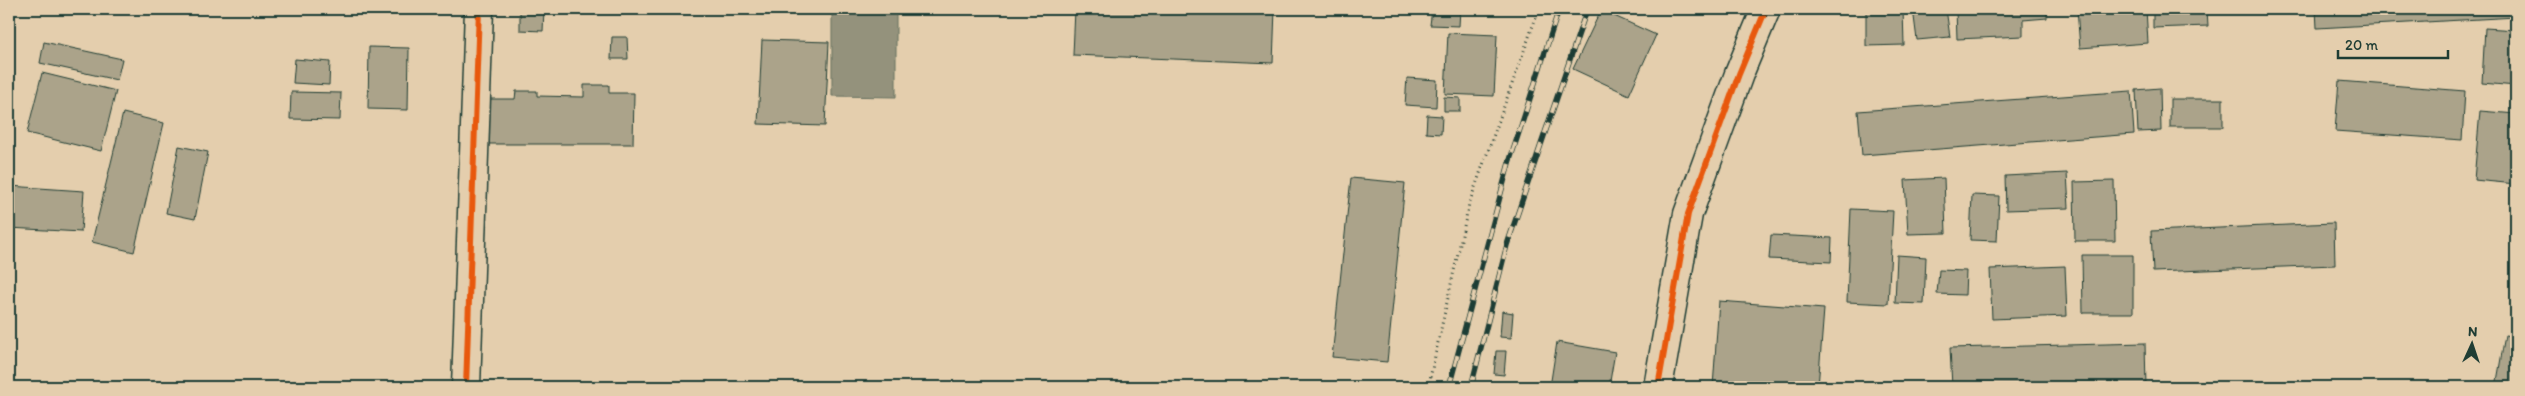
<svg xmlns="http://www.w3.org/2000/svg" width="2525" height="396" viewBox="0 0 2525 396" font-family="Itim,sans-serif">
  <rect width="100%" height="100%" fill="#e4cead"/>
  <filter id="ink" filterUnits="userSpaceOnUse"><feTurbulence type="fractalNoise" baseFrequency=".02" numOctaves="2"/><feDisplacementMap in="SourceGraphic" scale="10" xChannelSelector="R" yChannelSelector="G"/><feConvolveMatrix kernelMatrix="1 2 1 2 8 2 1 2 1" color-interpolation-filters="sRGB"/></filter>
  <g filter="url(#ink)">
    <!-- water -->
    <polygon fill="#94927c" stroke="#65705f" points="832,9 896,9 896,97 832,96"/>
    <!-- building -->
    <g fill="#aba38a" stroke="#1f3d34">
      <polygon points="520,9 544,9 543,31 520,30"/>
      <polygon points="1075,9 1275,9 1273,63 1073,55"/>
      <polygon points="1432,9 1460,9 1459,26 1430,25"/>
      <polygon points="1866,9 1903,9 1904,45 1866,46"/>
      <polygon points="1913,9 1946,9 1950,37 1917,40"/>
      <polygon points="1956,9 2047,9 2047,18 2023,20 2023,36 1957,39"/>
      <polygon points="2077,9 2146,9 2148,43 2080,48"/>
      <polygon points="2153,9 2207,9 2208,26 2153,28"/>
      <polygon points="2316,9 2516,9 2516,17 2317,28"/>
      <polygon points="1601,10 1656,35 1629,95 1573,69"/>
      <polygon points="2485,28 2516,30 2516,86 2482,83"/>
      <polygon points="1448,33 1497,35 1494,96 1445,94"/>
      <polygon points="612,37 627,37 628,59 611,59"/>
      <polygon points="762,40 829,42 825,126 758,124"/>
      <polygon points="44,42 122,59 117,80 40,63"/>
      <polygon points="369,47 409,48 408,110 368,109"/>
      <polygon points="295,59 330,62 329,85 293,83"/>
      <polygon points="42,73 116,91 101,151 27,133"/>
      <polygon points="1407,78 1437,80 1436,107 1405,105"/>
      <polygon points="2339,81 2465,91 2462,140 2335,131"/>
      <polygon points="584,85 609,85 609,93 634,93 633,144 489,144 489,99 515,99 516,91 537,91 537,96 584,97"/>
      <polygon points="2160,88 2161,131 2138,132 2136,90"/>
      <polygon points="2131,91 2134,134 1862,155 1858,111"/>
      <polygon points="291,92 341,93 340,120 290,119"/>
      <polygon points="1444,97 1460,98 1460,111 1444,111"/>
      <rect x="2170" y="99" width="53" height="28"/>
      <polygon points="2480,111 2516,114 2516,184 2474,180"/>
      <polygon points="123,113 164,123 134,252 92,242"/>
      <polygon points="1427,115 1442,116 1441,134 1426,133"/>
      <polygon points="179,146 208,152 195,219 166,213"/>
      <polygon points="2067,173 2069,208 2006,210 2005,176"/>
      <polygon points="1351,178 1405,183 1387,362 1332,357"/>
      <polygon points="1944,178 1946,233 1908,234 1905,180"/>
      <polygon points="2114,181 2115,241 2075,241 2074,182"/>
      <polygon points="9,186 84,191 81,232 9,228"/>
      <polygon points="1972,195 1999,196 1997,241 1970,240"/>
      <polygon points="1851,209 1893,211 1888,304 1847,302"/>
      <polygon points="2334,223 2335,265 2153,272 2151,231"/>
      <polygon points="1771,235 1832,238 1831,262 1769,259"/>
      <polygon points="1897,255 1926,257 1924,304 1895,303"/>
      <polygon points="2082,255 2133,255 2133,313 2083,313"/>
      <polygon points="2065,266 2067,316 1992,319 1990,269"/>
      <polygon points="1939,270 1966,271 1965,295 1937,294"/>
      <polygon points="1719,301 1824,309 1818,387 1713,387"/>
      <polygon points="1502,311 1513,313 1511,338 1500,337"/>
      <polygon points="2505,335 2516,337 2516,387 2496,387"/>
      <polygon points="1557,342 1615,352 1609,387 1550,387"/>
      <polygon points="2145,343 2146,387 1952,387 1950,348"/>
      <polygon points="1496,351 1506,351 1504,375 1494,374"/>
    </g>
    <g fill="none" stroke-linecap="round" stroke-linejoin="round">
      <!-- street casing -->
      <g stroke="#1f3d34" stroke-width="31">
        <g id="street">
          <polyline points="466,387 479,9"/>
          <polyline points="1658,387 1688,214 1739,74 1766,9"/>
        </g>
      </g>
      <!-- path -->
      <polyline stroke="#1f3d34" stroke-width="3" stroke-dasharray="1 4" stroke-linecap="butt" points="1428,387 1469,204 1539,9"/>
      <!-- street -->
      <use href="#street" stroke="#e4cead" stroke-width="28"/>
      <!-- rail casing -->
      <g stroke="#1f3d34" stroke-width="5.5">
        <g id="rail">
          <polyline points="1449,387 1509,163 1559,9"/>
          <polyline points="1471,387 1507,245 1587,9"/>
        </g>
      </g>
      <!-- rail -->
      <use href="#rail" stroke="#e4cead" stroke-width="4" stroke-dasharray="11" stroke-linecap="butt"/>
      <!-- cycleway casing -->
      <g stroke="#e4cead" stroke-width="9">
        <g id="cycleway">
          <polyline points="466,387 479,9"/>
          <polyline points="1658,387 1688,214 1739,74 1766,9"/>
        </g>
      </g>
      <!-- cycleway -->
      <use href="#cycleway" stroke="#e8590c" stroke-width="6"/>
    </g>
  </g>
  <!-- margin -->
  <rect width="2525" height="396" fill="none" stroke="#e4cead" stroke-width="30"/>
  <rect x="15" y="15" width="2495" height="366" fill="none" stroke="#1f3d34" stroke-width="2" filter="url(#ink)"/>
  <!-- north arrow -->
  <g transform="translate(2472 344) rotate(3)" stroke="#e4cead" stroke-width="4" paint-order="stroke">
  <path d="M0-4L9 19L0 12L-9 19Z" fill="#1f3d34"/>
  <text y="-8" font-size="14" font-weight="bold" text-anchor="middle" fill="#1f3d34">N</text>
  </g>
  <!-- scale -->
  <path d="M2338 50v8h110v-8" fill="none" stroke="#1f3d34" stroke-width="2.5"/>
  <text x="2345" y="50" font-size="15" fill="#1f3d34" stroke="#e4cead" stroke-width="4" paint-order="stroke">20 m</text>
</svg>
